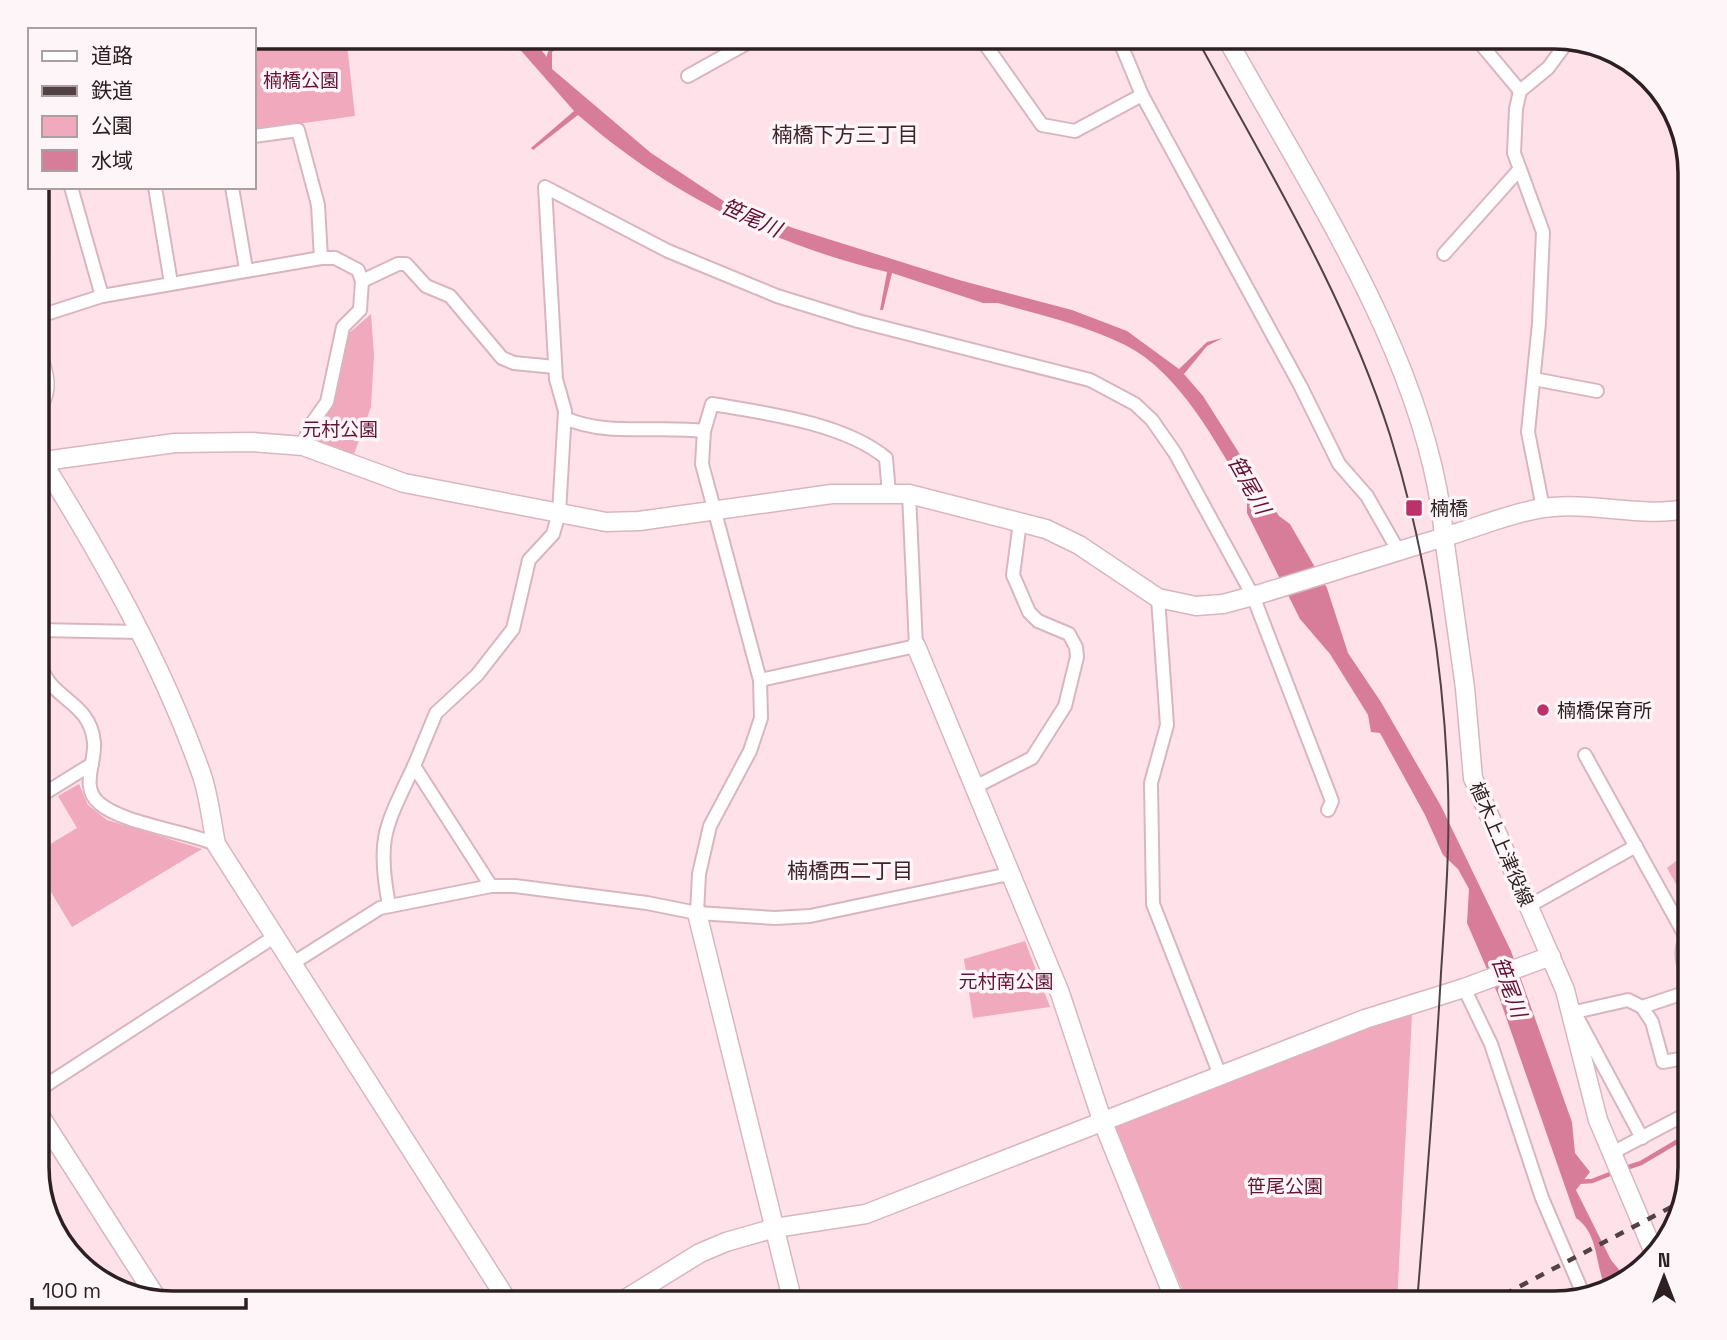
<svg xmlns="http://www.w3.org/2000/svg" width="1727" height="1340" viewBox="0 0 1727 1340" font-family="'Space Grotesk','Noto Sans JP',sans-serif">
  <rect width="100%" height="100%" fill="#ffe2e9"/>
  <!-- green -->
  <g fill="#f0a9bd">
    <polygon points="254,37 340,37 347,44 355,116 254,130"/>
    <polygon points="371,314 374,355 371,407 354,454 313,443 317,428 333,405 347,335"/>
    <polygon points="79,784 88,805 107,820 202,849 72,927 37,869 37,852 77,828 58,796"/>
    <polygon points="1690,850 1690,890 1682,895 1667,868"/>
    <polygon points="1025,941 1050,1007 973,1018 964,959"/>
    <polygon points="1412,1014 1397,1303 1188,1303 1114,1127 1367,1026"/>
  </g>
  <!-- water -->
  <path fill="#d87d99" d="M509 37H530L547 57C547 47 560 37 570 37L552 52V69L651 153 725 202 793 228 959 280 1072 310 1127 331 1179 369 1207 342 1223 338 1207 346 1184 374 1203 396 1279 516 1290 524 1327 588 1348 653 1381 702 1441 806 1511 951 1572 1122 1575 1153 1590 1172 1576 1190 1611 1260 1627 1279 1607 1291C1595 1269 1600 1234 1576 1218L1499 997 1467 923 1469 889 1458 869 1443 855 1425 815 1380 733 1371 732 1368 715 1360 702 1330 654 1300 619 1247 513V493C1215 443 1181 373 1125 345 1085 325 1040 315 998 303H983L892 273 883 310H880L887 272C769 243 670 195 578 115L533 150 531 148 574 111Z"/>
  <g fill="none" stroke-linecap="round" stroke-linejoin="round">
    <!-- stream -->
    <g stroke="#d87d99" stroke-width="4.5">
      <polyline points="1623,1169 1641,1163 1690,1134"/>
      <polyline points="1576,1182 1592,1181 1615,1172"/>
    </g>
    <!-- street casing -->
    <g stroke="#d9b6bf" stroke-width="16">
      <g id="street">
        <polyline points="980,37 1042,125 1075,131 1142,95"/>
        <polyline points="1118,37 1142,95 1301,387 1339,464 1367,496 1399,552"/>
        <polyline points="1475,37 1520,91"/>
        <polyline points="688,76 758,37"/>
        <polyline points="254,136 298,130 318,205 321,258"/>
        <polyline points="71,187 102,296"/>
        <polyline points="155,187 171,283"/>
        <polyline points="232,187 246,269"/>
        <polyline points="1444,254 1518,171"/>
        <polyline points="362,281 398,264 406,264 426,286 450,296 502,358 514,363 555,367"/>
        <polyline points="37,317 102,296 321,258 335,258 358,270 362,281 360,310 343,327 327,402 310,426 303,446"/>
        <polyline points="1534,379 1597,391"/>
        <path d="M565 418C607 437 658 425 704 431"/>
        <polyline points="1543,508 1528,432 1539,323 1543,232 1514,153 1516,109 1520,91 1548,68 1568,41"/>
        <polyline points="1158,598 1167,725 1151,783 1153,904 1220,1075"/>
        <polyline points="37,630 140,632"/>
        <path d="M43 632C41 644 38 657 42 669 53 700 90 702 94 742 96 762 80 787 99 803 121 823 185 831 216 844"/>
        <polyline points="760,680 916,646 909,494"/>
        <polyline points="1585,755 1687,939 1690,937"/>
        <polyline points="975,787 1032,758 1065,706 1077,657 1076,647 1069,634 1038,621 1029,612 1013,575 1020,522"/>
        <polyline points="37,798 92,764"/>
        <polyline points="491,886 414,766 436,713 477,675 513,629 529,560 553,534 559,513 565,411 556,379 545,187 668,251 777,296 858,321 1090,380 1135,404 1152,420 1175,453 1253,596 1332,801 1328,810"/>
        <path d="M389 905C376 837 386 826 414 766"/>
        <polyline points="1529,906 1636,846"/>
        <path d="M697 913 699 874 710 826 750 751 761 718 760 680 702 464 704 431 712 404C765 413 844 423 886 458L889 494"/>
        <path d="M1687 939C1677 952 1686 970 1690 985"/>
        <polyline points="290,965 380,908 491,886 515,886 647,903 697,913 775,918 810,916 1009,874"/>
        <polyline points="1464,988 1491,1044 1542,1198 1584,1296"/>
        <polyline points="1642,1007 1652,1022 1663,1062 1690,1057"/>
        <polyline points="1575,1012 1628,1000 1642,1007 1690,991"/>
        <polyline points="1576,1015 1642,1138"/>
        <polyline points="37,1091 274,937"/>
        <polyline points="1610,1154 1690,1112"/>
      </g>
    </g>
    <!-- secondary casing -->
    <g stroke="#d9b6bf" stroke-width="21">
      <g id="secondary">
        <path d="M37 408C50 389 44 373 37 353"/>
        <path d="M42 461C103 559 161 661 200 770 209 793 211 820 216 844L509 1303"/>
        <path d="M37 462 175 443 252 442 303 446 404 483 606 522 639 521 832 494H909L1046 529 1079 545 1158 598 1196 606 1223 604 1260 594 1444 537C1430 365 1308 186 1226 37"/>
        <polyline points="916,646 1060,993 1102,1120 1176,1303"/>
        <polyline points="697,913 793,1303"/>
        <polyline points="37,1111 156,1297"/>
        <path d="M1655 1255 1598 1120 1565 990 1473 778 1465 688 1444 537C1476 528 1510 513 1543 508 1593 501 1642 519 1690 508"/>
        <polyline points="619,1303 700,1253 726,1242 775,1228 866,1214 1365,1019 1464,988 1551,956"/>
      </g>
    </g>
    <!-- street -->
    <use href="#street" stroke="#fff" stroke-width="12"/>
    <!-- secondary -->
    <use href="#secondary" stroke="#fff" stroke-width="18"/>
    <!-- tram -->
    <path stroke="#524246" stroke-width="2" d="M1196 37C1266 166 1345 294 1390 435 1425 547 1444 670 1448 787 1450 849 1445 911 1441 973 1435 1083 1426 1193 1417 1303"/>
    <!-- rail -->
    <polyline stroke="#524246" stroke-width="4.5" stroke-dasharray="9 9" stroke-linecap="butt" points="1488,1303 1677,1204"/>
  </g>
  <!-- markers -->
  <g fill="#bc316a" stroke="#fdf5f7" stroke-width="2.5">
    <rect x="1405" y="499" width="18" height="18" rx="3.5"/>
    <circle cx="1543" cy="710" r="7"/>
  </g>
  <g text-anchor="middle" stroke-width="7" stroke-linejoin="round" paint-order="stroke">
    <!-- park labels -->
    <g font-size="19" fill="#651335" stroke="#fdf5f7">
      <text x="301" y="87">楠橋公園</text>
      <text x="340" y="436">元村公園</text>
      <text x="1006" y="988">元村南公園</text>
      <text x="1285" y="1193">笹尾公園</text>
    </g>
    <!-- poi labels -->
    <g font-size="19" fill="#2d2023" stroke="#fdf5f7" text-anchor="start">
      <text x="1430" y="515">楠橋</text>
      <text x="1557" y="717">楠橋保育所</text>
    </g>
    <!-- street labels -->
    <g font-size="19" fill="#2d2023" stroke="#fdf5f7">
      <text transform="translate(1502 844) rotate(67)" y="7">植木上上津役線</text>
    </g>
    <!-- neighbourhood labels -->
    <g font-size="21" fill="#3e232b" stroke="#fdf5f7">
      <text x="845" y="142">楠橋下方三丁目</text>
      <text x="850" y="878">楠橋西二丁目</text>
    </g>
    <!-- water labels -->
    <g font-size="21" font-style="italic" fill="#631033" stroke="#fdf5f7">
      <text transform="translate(751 218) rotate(24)" y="7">笹尾川</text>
      <text transform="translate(1249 485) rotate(61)" y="7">笹尾川</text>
      <text transform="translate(1509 987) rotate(70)" y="7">笹尾川</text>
    </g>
  </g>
  <!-- crop -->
  <path d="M0 0H1727V1340H0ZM173 49H1554A124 124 0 0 1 1678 173V1167A124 124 0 0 1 1554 1291H173A124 124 0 0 1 49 1167V173A124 124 0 0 1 173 49Z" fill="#fdf5f7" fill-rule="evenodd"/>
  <path fill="none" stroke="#2d2023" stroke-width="3.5" d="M173 49H1554A124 124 0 0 1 1678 173V1167A124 124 0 0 1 1554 1291H173A124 124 0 0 1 49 1167V173A124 124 0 0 1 173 49Z"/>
  <!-- legend -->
  <rect x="28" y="28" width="228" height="161" fill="#fdf5f7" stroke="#aaa0a2" stroke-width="2"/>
  <rect x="42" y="51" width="35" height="10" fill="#ffffff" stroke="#aaa0a2" stroke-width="2"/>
  <text x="91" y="63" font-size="21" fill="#2d2023">道路</text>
  <rect x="42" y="86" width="35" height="10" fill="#524246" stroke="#aaa0a2" stroke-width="2"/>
  <text x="91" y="98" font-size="21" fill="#2d2023">鉄道</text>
  <rect x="42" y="116" width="35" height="21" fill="#f0a9bd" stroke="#aaa0a2" stroke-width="2"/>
  <text x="91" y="133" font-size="21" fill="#2d2023">公園</text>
  <rect x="42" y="150" width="35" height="21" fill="#d87d99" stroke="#aaa0a2" stroke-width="2"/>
  <text x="91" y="168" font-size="21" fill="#2d2023">水域</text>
  <!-- north arrow -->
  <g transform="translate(1664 1277)" stroke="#fdf5f7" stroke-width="5" paint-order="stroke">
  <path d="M0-5L12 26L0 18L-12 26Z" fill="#2d2023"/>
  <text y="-10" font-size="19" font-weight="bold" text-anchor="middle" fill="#2d2023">N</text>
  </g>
  <!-- scale -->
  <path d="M32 1298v10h214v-10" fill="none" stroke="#2d2023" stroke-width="3.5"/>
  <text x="42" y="1298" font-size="21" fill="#2d2023" stroke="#fdf5f7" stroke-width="5" paint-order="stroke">100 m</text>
</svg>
